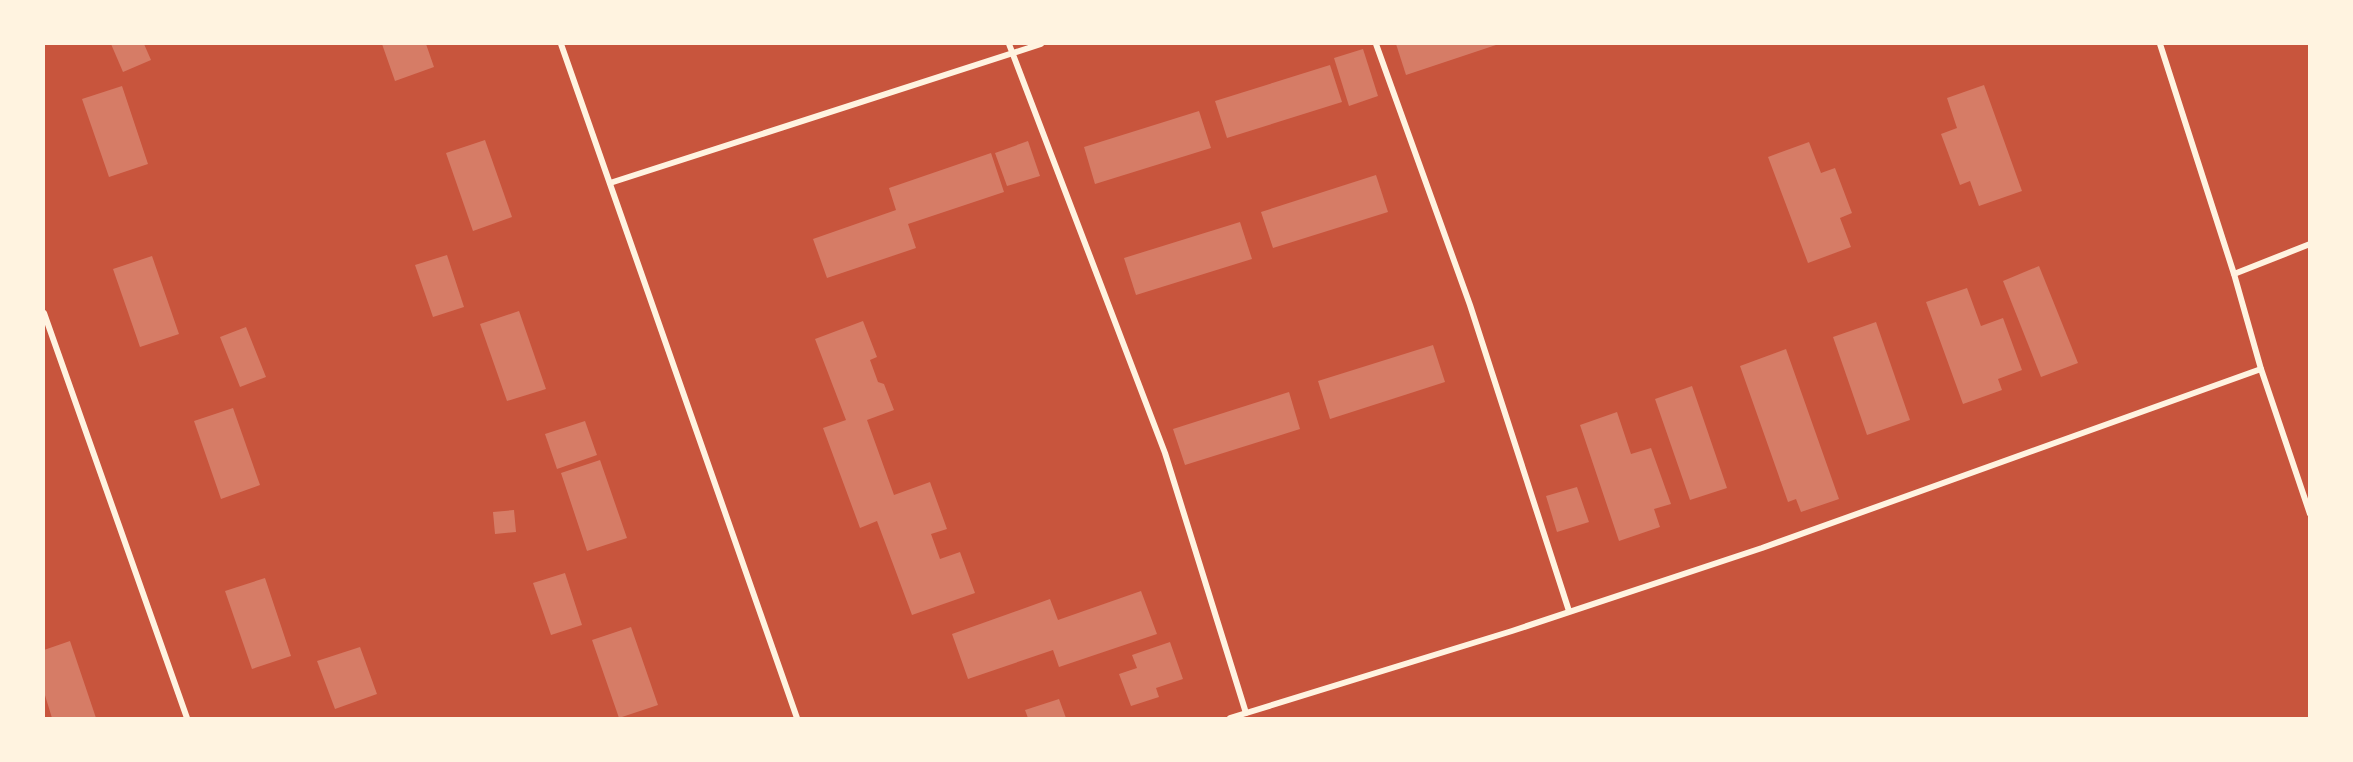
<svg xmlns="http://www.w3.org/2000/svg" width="2353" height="762" viewBox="0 0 2353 762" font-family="'Playfair Display',serif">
  <rect width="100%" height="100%" fill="#c8553d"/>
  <!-- building -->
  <g fill="#d67c66">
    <polygon points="111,44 144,44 151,60 123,72"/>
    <polygon points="382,44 426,44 434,67 395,81"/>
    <polygon points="1396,44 1495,44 1496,45 1406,75"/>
    <polygon points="1363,49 1378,96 1349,106 1334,58"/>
    <polygon points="1330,65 1342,102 1227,138 1215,101"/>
    <polygon points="1984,85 2022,191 1979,206 1970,181 1960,185 1941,134 1957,128 1947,98"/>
    <polygon points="122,86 148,164 109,177 82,99"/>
    <polygon points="1199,111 1211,148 1095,184 1084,147"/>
    <polygon points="485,140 512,217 473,231 446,153"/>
    <polygon points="1028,141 1040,176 1007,186 995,153"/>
    <polygon points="1809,142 1821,173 1835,168 1852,213 1840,218 1851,247 1808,263 1768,157"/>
    <polygon points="991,153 1004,192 908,224 916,248 827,278 813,239 896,210 889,188"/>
    <polygon points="1376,175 1388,212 1273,248 1261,212"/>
    <polygon points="1240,222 1252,259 1136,295 1124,258"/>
    <polygon points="447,255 464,307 433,317 415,265"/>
    <polygon points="152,256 179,334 140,347 113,269"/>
    <polygon points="2039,266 2078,363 2041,377 2003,281"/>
    <polygon points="1967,288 1981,326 2003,318 2022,370 1998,379 2002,390 1963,404 1926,302"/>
    <polygon points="519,311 546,389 507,401 480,324"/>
    <polygon points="863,321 877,357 870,360 878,382 884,384 894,410 867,420 894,495 930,482 947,529 931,534 940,559 960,552 975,593 912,615 877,521 860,528 823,428 846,420 815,339"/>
    <polygon points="1876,322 1910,420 1867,435 1833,337"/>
    <polygon points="246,327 266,377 240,387 220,337"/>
    <polygon points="1433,345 1445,382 1330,419 1318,381"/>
    <polygon points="1786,349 1839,499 1801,512 1796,499 1788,502 1740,366"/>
    <polygon points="1692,386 1727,488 1690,500 1655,399"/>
    <polygon points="1289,392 1300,429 1185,465 1173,429"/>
    <polygon points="233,408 260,485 221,499 194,421"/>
    <polygon points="1617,412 1631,454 1651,448 1671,504 1654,509 1660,527 1619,541 1580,425"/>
    <polygon points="585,421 597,455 557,469 545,434"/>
    <polygon points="600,460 627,538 587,551 561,473"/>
    <polygon points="1577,487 1589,522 1557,532 1546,496"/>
    <polygon points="514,510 516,532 495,534 493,512"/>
    <polygon points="565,573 582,625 551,635 533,583"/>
    <polygon points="265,578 291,656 252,669 225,591"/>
    <polygon points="1141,591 1157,634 1059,667 1053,650 968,679 952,634 1050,599 1058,620"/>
    <polygon points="631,627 658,705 619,718 592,640"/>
    <polygon points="70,641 96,718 52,718 44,692 44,650"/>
    <polygon points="1170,642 1183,679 1156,688 1159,697 1131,706 1119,674 1137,668 1132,655"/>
    <polygon points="360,647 377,694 335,709 317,661"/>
    <polygon points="1059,699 1066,718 1028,718 1025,710"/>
  </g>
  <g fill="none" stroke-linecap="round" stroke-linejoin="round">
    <!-- minor -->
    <g stroke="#fff3e0" stroke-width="6">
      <polyline points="561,44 797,718"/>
      <polyline points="1009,44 1165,453 1246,713"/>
      <polyline points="1376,44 1470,305 1569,611"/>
      <polyline points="2160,44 2234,274 2261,369 2310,514"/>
      <polyline points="610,183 1041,44"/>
      <polyline points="2234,274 2310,244"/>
      <polyline points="44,313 187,718"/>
      <polyline points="1230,718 1512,631 1762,548 2261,369"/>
    </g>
  </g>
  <!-- border -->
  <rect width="2353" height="762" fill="none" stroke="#fff3e0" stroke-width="90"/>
</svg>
